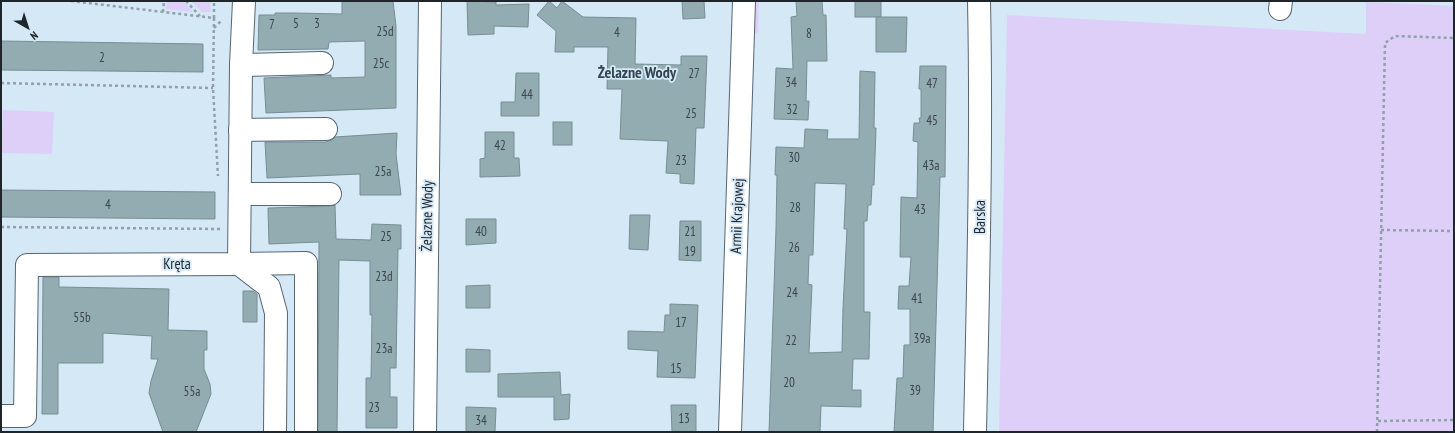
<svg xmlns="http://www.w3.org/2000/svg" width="1455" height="433" viewBox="0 0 1455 433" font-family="'PT Sans Narrow',sans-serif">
  <rect width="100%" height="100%" fill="#d5e8f6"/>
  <!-- green -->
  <g fill="#ddcff8">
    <polygon points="167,1 183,1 193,12 166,9"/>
    <polygon points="191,1 210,1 211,12 202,12"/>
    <polygon points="752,1 759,1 758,33 756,34 752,32"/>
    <polygon points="1366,2 1454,6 1454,432 999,432 1007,15 1366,34"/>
    <polygon points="3,110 54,112 52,154 1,153"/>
  </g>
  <!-- building -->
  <g fill="#93acb1" stroke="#768e93" fill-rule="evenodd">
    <polygon points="342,1 393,1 396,26 396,108 266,113 264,78 331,75 331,78 365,77 365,41 329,42 328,49 258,50 259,15 275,15 275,13 295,13 342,14"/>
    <polygon points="467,1 496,2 496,5 529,4 528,27 494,26 494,34 468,35"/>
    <polygon points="549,1 557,8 562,1 583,17 636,18 635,64 681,65 681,56 707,56 704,128 696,128 694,184 680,183 680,174 666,173 668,141 620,139 622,89 607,89 608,47 574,47 574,52 555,52 556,31 537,15"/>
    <polygon points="682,1 704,1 705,18 683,19"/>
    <polygon points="796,1 822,1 823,15 826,15 827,61 807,61 806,101 809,101 808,120 774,119 776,68 793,69 791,17 797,16"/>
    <rect x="855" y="1" width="26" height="16"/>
    <polygon points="876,17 907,17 906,52 876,52"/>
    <polygon points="1,41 203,44 203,72 1,70"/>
    <polygon points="920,66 946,66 945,177 940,177 933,432 894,432 897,378 903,378 904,345 910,345 910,309 898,309 899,286 909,286 911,257 900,257 901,197 917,198 918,142 913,141 914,123 920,123 919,118 921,118 921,89 919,89"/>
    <path d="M860 71 875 72 874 128H876L874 185H872L871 205H868L867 221H864V312H870L869 359H853L852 390H861V407L821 406 820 432H769L776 229 777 175H775L776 147 804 148 805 129 828 130 827 139H859ZM815 183 846 184 844 229H847L843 308 842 352 809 353 812 285 808 284 809 255H813Z"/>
    <polygon points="516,73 539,73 539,116 501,116 501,102 515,102"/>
    <rect x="553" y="122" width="19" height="23"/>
    <polygon points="485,132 514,132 514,158 519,158 520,176 480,177 480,159 485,158"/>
    <polygon points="397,133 396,154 401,195 360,195 360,174 267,178 265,142 326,142 332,140 335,137"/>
    <polygon points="1,190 215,192 215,219 1,217"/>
    <polygon points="335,205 336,239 371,240 372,224 401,225 401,249 398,249 396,368 390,368 390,397 397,397 397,428 366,428 366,378 371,378 372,315 370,315 370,261 339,260 337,432 318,432 319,242 269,244 268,208 330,206"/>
    <polygon points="630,215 650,215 648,250 629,249"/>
    <polygon points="466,219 496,219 496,243 466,245"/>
    <polygon points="680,221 701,221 701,261 679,260"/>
    <polygon points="43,277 59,277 59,287 169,289 168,330 207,331 207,350 204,350 204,369 210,384 211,394 196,432 163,432 149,393 151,381 158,359 151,359 152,336 103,333 103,363 58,363 58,414 42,414"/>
    <polygon points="490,285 490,308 466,308 466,286"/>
    <polygon points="243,291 253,291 257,294 257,322 243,322"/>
    <polygon points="670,304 698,305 695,378 657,377 658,351 628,349 628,331 664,332 665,315 670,315"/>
    <polygon points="466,349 490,350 490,372 466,372"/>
    <polygon points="560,372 561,395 570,394 569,419 554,420 554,397 498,397 498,374"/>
    <polygon points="671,405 696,405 696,432 672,432"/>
    <polygon points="466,407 496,408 495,432 466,432"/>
  </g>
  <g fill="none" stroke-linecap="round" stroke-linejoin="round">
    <!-- minor casing -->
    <g stroke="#566673" stroke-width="24">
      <g id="minor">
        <polyline points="1280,9 1281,1"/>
        <polyline points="241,65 322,63"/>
        <polyline points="240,130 326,129"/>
        <polyline points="240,194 330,194"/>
        <polyline points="239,264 306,263 306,432"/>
        <polyline points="239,264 269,287 276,313 275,432"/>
        <polyline points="1,416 25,416 27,265 239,264 241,65 244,1"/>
        <polyline points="425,432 430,1"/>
        <polyline points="730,432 744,1"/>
        <path d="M975 432C978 288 982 145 979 1"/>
      </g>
    </g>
    <!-- path -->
    <g stroke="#91a0ab" stroke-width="2.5" stroke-dasharray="3 3" stroke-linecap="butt">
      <polyline points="71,1 214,18 213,88 218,176"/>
      <polyline points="186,1 200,16"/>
      <polyline points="163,12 164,1"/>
      <polyline points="214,18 214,1"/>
      <polyline points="214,28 222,20"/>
      <polyline points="1,83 213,88"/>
      <polyline points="1,227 220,229"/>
      <polyline points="1381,230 1454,231"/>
      <polyline points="1378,421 1454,420"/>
      <polyline points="1377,432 1385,43 1395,36 1454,38"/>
    </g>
    <!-- minor -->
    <use href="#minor" stroke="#fff" stroke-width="22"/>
  </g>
  <g text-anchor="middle" stroke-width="3.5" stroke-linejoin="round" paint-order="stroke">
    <!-- number labels -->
    <g font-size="13" fill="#3b474c">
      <text x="296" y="28">5</text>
      <text x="317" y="28">3</text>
      <text x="272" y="29">7</text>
      <text x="385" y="36">25d</text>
      <text x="617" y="37">4</text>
      <text x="809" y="38">8</text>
      <text x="102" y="62">2</text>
      <text x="381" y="68">25c</text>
      <text x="694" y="78">27</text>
      <text x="791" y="87">34</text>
      <text x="932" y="88">47</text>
      <text x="527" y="99">44</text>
      <text x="792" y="114">32</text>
      <text x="691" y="118">25</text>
      <text x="932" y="125">45</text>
      <text x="500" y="150">42</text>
      <text x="794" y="162">30</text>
      <text x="681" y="165">23</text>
      <text x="931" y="170">43a</text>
      <text x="383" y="176">25a</text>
      <text x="108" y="209">4</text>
      <text x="795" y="212">28</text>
      <text x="920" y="214">43</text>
      <text x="481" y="236">40</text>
      <text x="690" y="236">21</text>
      <text x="386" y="241">25</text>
      <text x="794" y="252">26</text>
      <text x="690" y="256">19</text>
      <text x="384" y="281">23d</text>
      <text x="792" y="297">24</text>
      <text x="917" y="303">41</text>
      <text x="82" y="322">55b</text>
      <text x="681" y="327">17</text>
      <text x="922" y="343">39a</text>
      <text x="791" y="345">22</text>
      <text x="384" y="353">23a</text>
      <text x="676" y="373">15</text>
      <text x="789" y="387">20</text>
      <text x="915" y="395">39</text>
      <text x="192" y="396">55a</text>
      <text x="374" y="412">23</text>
      <text x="684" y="423">13</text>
      <text x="481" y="425">34</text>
    </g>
    <!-- street labels -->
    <g font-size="15" fill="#1e252b" stroke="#d5e8f6">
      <text transform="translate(427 216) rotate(-89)" y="5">Żelazne Wody</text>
      <text transform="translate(737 216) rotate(-88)" y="5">Armii Krajowej</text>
      <text transform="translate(980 217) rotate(-90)" y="5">Barska</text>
      <text x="177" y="269">Kręta</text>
    </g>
    <!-- neighbourhood labels -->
    <g font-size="16" font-weight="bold" fill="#344450" stroke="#d5e8f6">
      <text x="637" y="78">Żelazne Wody</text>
    </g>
  </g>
  <!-- border -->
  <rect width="1455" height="433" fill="none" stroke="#1e252b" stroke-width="4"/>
  <!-- north arrow -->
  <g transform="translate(28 28) rotate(141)" stroke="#d5e8f6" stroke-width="3" paint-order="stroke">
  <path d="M0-3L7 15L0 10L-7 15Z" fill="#1e252b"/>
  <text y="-6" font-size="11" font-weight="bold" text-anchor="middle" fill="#1e252b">N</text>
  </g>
</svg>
